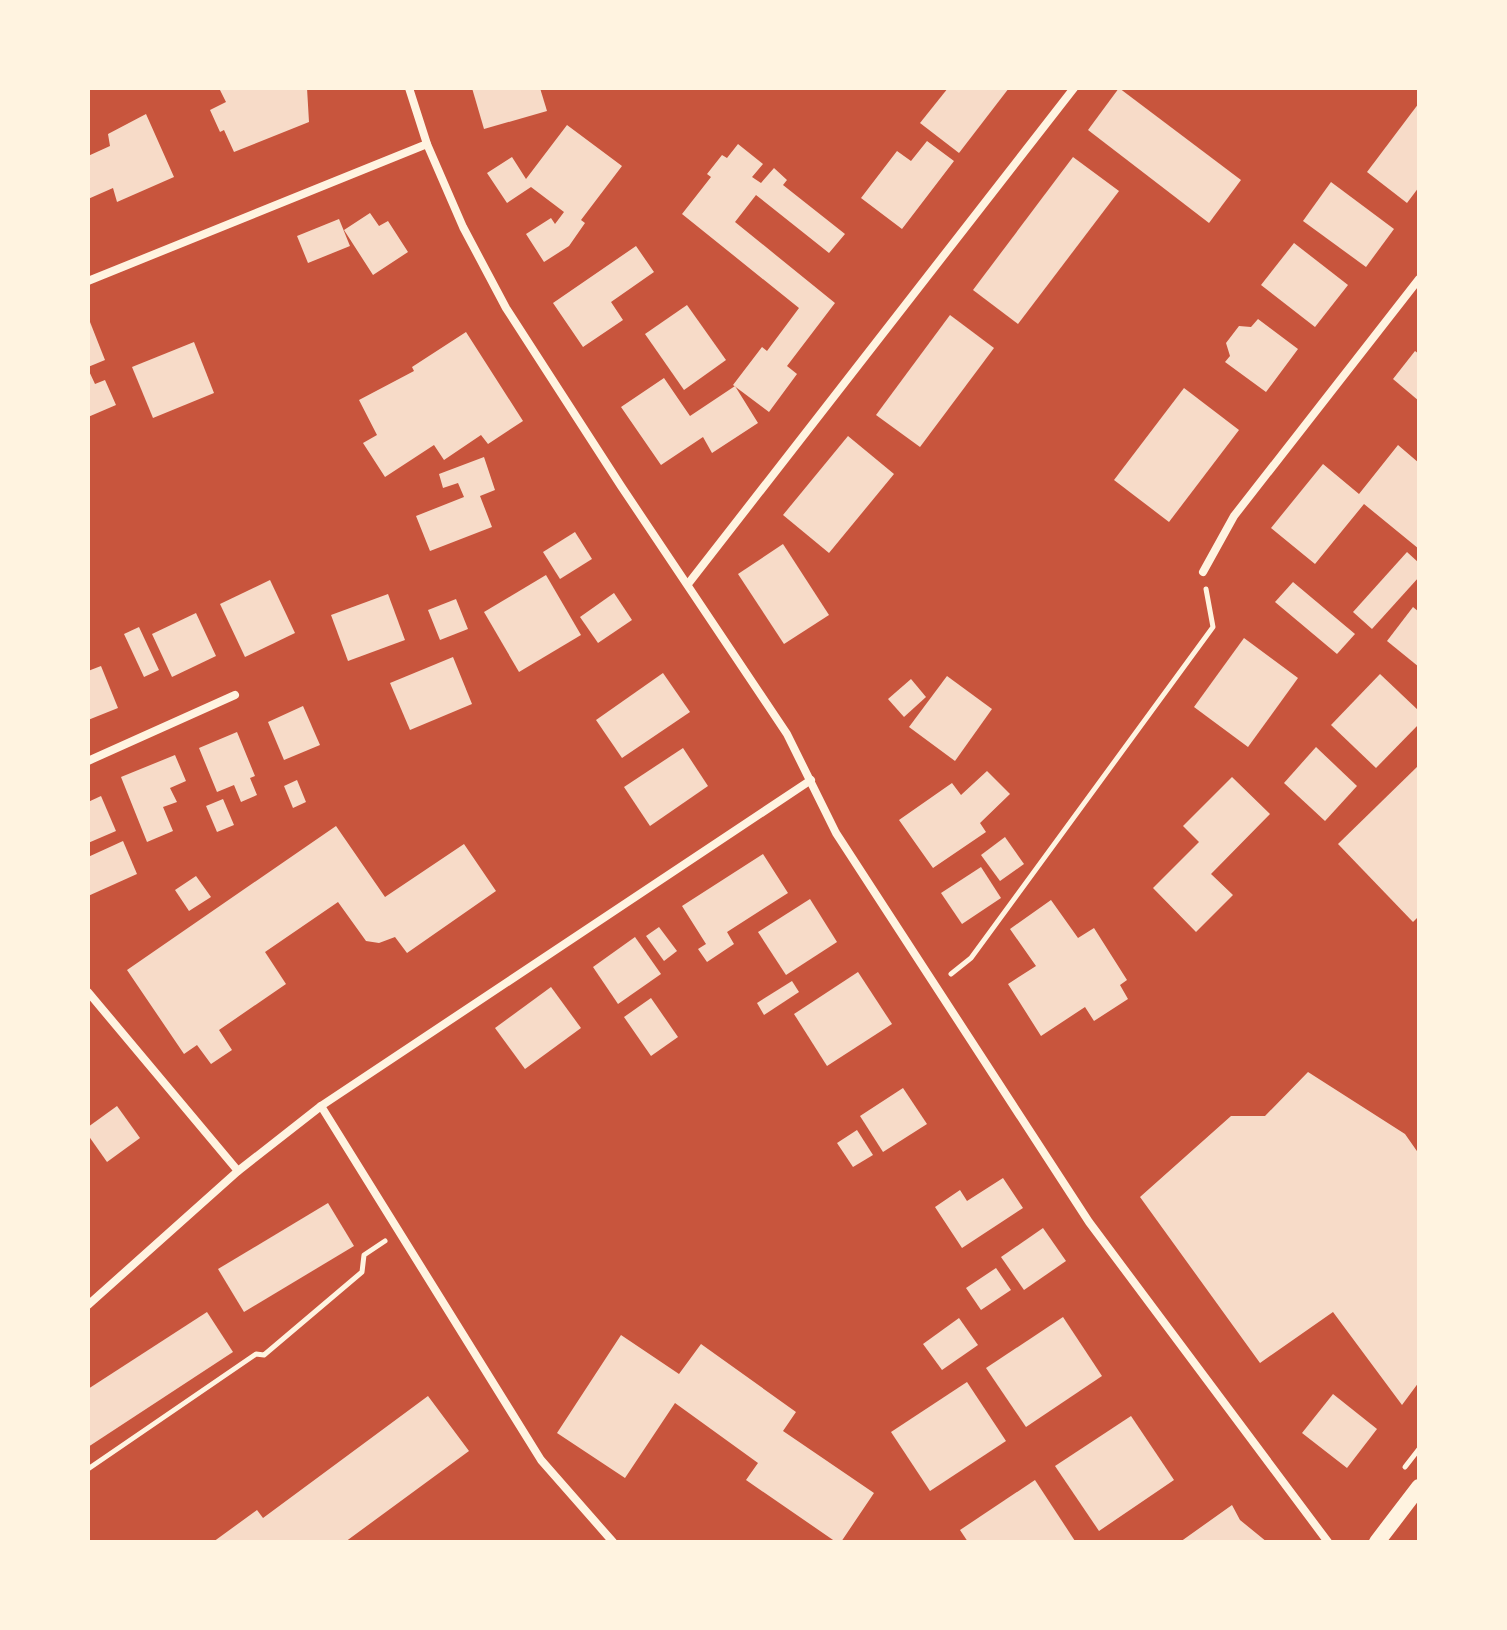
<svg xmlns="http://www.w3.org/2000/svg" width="1507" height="1630" viewBox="0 0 1507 1630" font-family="'Titillium Web',sans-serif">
  <rect width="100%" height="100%" fill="#c8553d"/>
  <!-- building -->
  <g fill="#f7dbc8">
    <polygon points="219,88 307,88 309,122 234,152 224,130 220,132 210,110 226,102"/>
    <polygon points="472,88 540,88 547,111 484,129"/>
    <polygon points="948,88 1009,88 959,153 920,123"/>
    <polygon points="1119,88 1241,180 1209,223 1088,130"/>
    <polygon points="1419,103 1419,187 1407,203 1367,172"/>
    <polygon points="146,114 174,177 117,202 113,188 88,199 88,156 110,146 108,134"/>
    <polygon points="567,125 622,166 581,220 585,223 569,246 544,262 526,234 551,218 555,224 564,212 531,187 507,203 487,173 512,157 526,179"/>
    <polygon points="927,141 954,161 902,229 861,198 897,151 911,161"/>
    <polygon points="738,144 763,164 752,177 761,183 774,168 787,180 783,185 845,234 829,253 756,195 735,222 835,303 787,366 797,374 769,412 733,385 762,347 767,351 799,308 682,214 711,177 707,174 722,155 727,158"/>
    <polygon points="1073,157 1119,191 1018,324 973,290"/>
    <polygon points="1331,182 1394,229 1366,267 1303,221"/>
    <polygon points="370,213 379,226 388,221 408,252 373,275 344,230"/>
    <polygon points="339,219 350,246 308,263 297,236"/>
    <polygon points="1294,243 1348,285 1315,327 1261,285"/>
    <polygon points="636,246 654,272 611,302 623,320 583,347 553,303"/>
    <polygon points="687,305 726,360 684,390 645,334"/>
    <polygon points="950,315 994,348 920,447 876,415"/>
    <polygon points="88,317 105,360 88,367"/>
    <polygon points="1258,319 1298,349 1266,392 1225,362 1230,356 1226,343 1239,326 1251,327"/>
    <polygon points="466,332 523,421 488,444 481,435 444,460 434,445 385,477 363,443 377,435 359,400 414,371 412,367"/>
    <polygon points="194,342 214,393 153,418 132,367"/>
    <polygon points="1415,351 1419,354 1419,401 1393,379"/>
    <polygon points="88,369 95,384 105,380 116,405 88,417"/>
    <polygon points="664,378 690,416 735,386 758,423 712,453 703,437 661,465 621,407"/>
    <polygon points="1184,388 1239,430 1169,522 1114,480"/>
    <polygon points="848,436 894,474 829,553 783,515"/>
    <polygon points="1398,445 1419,463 1419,549 1364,504 1315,564 1271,528 1323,464 1359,494"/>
    <polygon points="484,457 495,490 480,496 492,527 430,551 416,516 464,497 458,483 443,488 439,474"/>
    <polygon points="575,532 592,559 560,579 543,552"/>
    <polygon points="783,544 829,615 784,644 738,574"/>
    <polygon points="1407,552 1419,563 1419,577 1372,629 1353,612"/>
    <polygon points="546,575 581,635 519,672 484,612"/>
    <polygon points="270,580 295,633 245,657 220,604"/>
    <polygon points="1293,582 1355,634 1337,654 1275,602"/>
    <polygon points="614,593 632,620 598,643 580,617"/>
    <polygon points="388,594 405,640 348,661 331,615"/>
    <polygon points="456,599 468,629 440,640 428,610"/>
    <polygon points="1413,607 1419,612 1419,667 1387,641"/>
    <polygon points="196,613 216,656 172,677 152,634"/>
    <polygon points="139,627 159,670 144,677 124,634"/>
    <polygon points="1244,638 1298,678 1248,747 1194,707"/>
    <polygon points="453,657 472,704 410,730 390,683"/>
    <polygon points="101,666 118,708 88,720 88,671"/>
    <polygon points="663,673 690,712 622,758 596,720"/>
    <polygon points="1380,674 1419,711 1419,724 1376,768 1331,725"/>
    <polygon points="947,676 992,709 955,761 909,727"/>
    <polygon points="911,679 926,697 904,717 888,699"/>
    <polygon points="303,706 320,745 284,760 268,722"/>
    <polygon points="237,732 255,776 250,778 257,795 241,802 234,785 217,792 199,748"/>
    <polygon points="1316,747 1357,786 1325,821 1284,783"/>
    <polygon points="683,748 708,786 650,826 624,787"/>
    <polygon points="175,755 186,781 170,788 177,802 163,807 173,831 147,842 121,777"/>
    <polygon points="1419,765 1419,916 1413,922 1338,844"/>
    <polygon points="987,771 1010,794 980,823 986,832 933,868 899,820 952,783 961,795"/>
    <polygon points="1232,777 1270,814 1211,874 1233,895 1196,932 1153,888 1199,842 1183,826"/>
    <polygon points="297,780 306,802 293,808 284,786"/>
    <polygon points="101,796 116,831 88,843 88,802"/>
    <polygon points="223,799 234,825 217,832 206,806"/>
    <polygon points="336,826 385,897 464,844 496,891 407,953 395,937 379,943 366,941 338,902 265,952 286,984 219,1030 232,1050 211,1064 197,1045 184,1054 127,970"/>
    <polygon points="1005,837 1024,864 1000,881 981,855"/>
    <polygon points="123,841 137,874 88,896 88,857"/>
    <polygon points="763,854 788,893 727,932 734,944 707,962 698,949 706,944 682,906"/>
    <polygon points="981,867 1001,898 962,924 941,893"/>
    <polygon points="196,876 211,897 189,911 175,890"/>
    <polygon points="810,899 837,942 786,975 758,932"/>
    <polygon points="1051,900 1078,938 1094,928 1127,980 1120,985 1128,999 1094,1021 1085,1007 1041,1036 1008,984 1036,966 1010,929"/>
    <polygon points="659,927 677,951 664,961 646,936"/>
    <polygon points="635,937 661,974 618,1004 593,967"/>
    <polygon points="858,972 892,1024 827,1066 794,1014"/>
    <polygon points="792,981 799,992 764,1015 757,1003"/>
    <polygon points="551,987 581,1028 525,1069 495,1028"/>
    <polygon points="651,998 678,1037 651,1056 624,1017"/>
    <polygon points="1308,1072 1405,1134 1419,1154 1419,1382 1402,1405 1333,1312 1260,1363 1140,1197 1231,1116 1265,1116"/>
    <polygon points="903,1088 927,1124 883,1152 860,1116"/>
    <polygon points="117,1106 140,1138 107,1162 88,1135 88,1127"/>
    <polygon points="857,1130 873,1155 853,1167 837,1143"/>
    <polygon points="1003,1178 1023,1208 962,1248 935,1207 960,1190 967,1201"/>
    <polygon points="328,1203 354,1246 244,1312 218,1269"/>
    <polygon points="1043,1228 1066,1261 1024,1290 1001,1257"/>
    <polygon points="996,1268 1011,1290 981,1310 966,1288"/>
    <polygon points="207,1312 233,1352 88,1447 88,1389"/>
    <polygon points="1063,1317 1102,1376 1026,1427 986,1368"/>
    <polygon points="959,1318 978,1345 942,1370 923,1344"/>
    <polygon points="621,1335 679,1374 701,1344 796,1412 783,1431 874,1493 841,1542 836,1542 746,1480 758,1463 675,1403 625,1478 557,1433"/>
    <polygon points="967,1382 1006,1441 930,1491 891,1432"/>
    <polygon points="1333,1394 1377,1429 1347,1468 1302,1433"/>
    <polygon points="428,1396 469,1451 345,1542 213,1542 257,1510 263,1518"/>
    <polygon points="1131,1416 1174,1480 1099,1531 1055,1466"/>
    <polygon points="1035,1480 1075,1541 968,1542 960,1530"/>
    <polygon points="1232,1505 1240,1520 1267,1542 1180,1542"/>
  </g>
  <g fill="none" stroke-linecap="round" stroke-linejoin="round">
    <!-- path -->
    <g stroke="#fff3e0" stroke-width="5">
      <polyline points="951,974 971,958 1213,627 1206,589"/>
      <polyline points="1405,1467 1419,1449"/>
      <polyline points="88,1469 256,1354 264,1355 362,1272 364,1255 385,1241"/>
    </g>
    <!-- minor -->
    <g stroke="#fff3e0" stroke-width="8">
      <polyline points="409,88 427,144 463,227 506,308 621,486 787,734 836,833 1089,1222 1328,1542"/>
      <polyline points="88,281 427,144"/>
      <polyline points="1203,572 1234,516 1419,279"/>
      <polyline points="688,584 1074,88"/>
      <polyline points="88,761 235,695"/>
      <polyline points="88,992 238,1171"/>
      <polyline points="321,1106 541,1460 613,1542"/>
      <polyline points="88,1305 238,1171 321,1106 811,780"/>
    </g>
    <!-- secondary -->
    <polyline stroke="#fff3e0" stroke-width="16" points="1377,1542 1419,1487"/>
  </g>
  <!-- border -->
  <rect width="1507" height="1630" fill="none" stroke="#fff3e0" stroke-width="180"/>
</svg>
